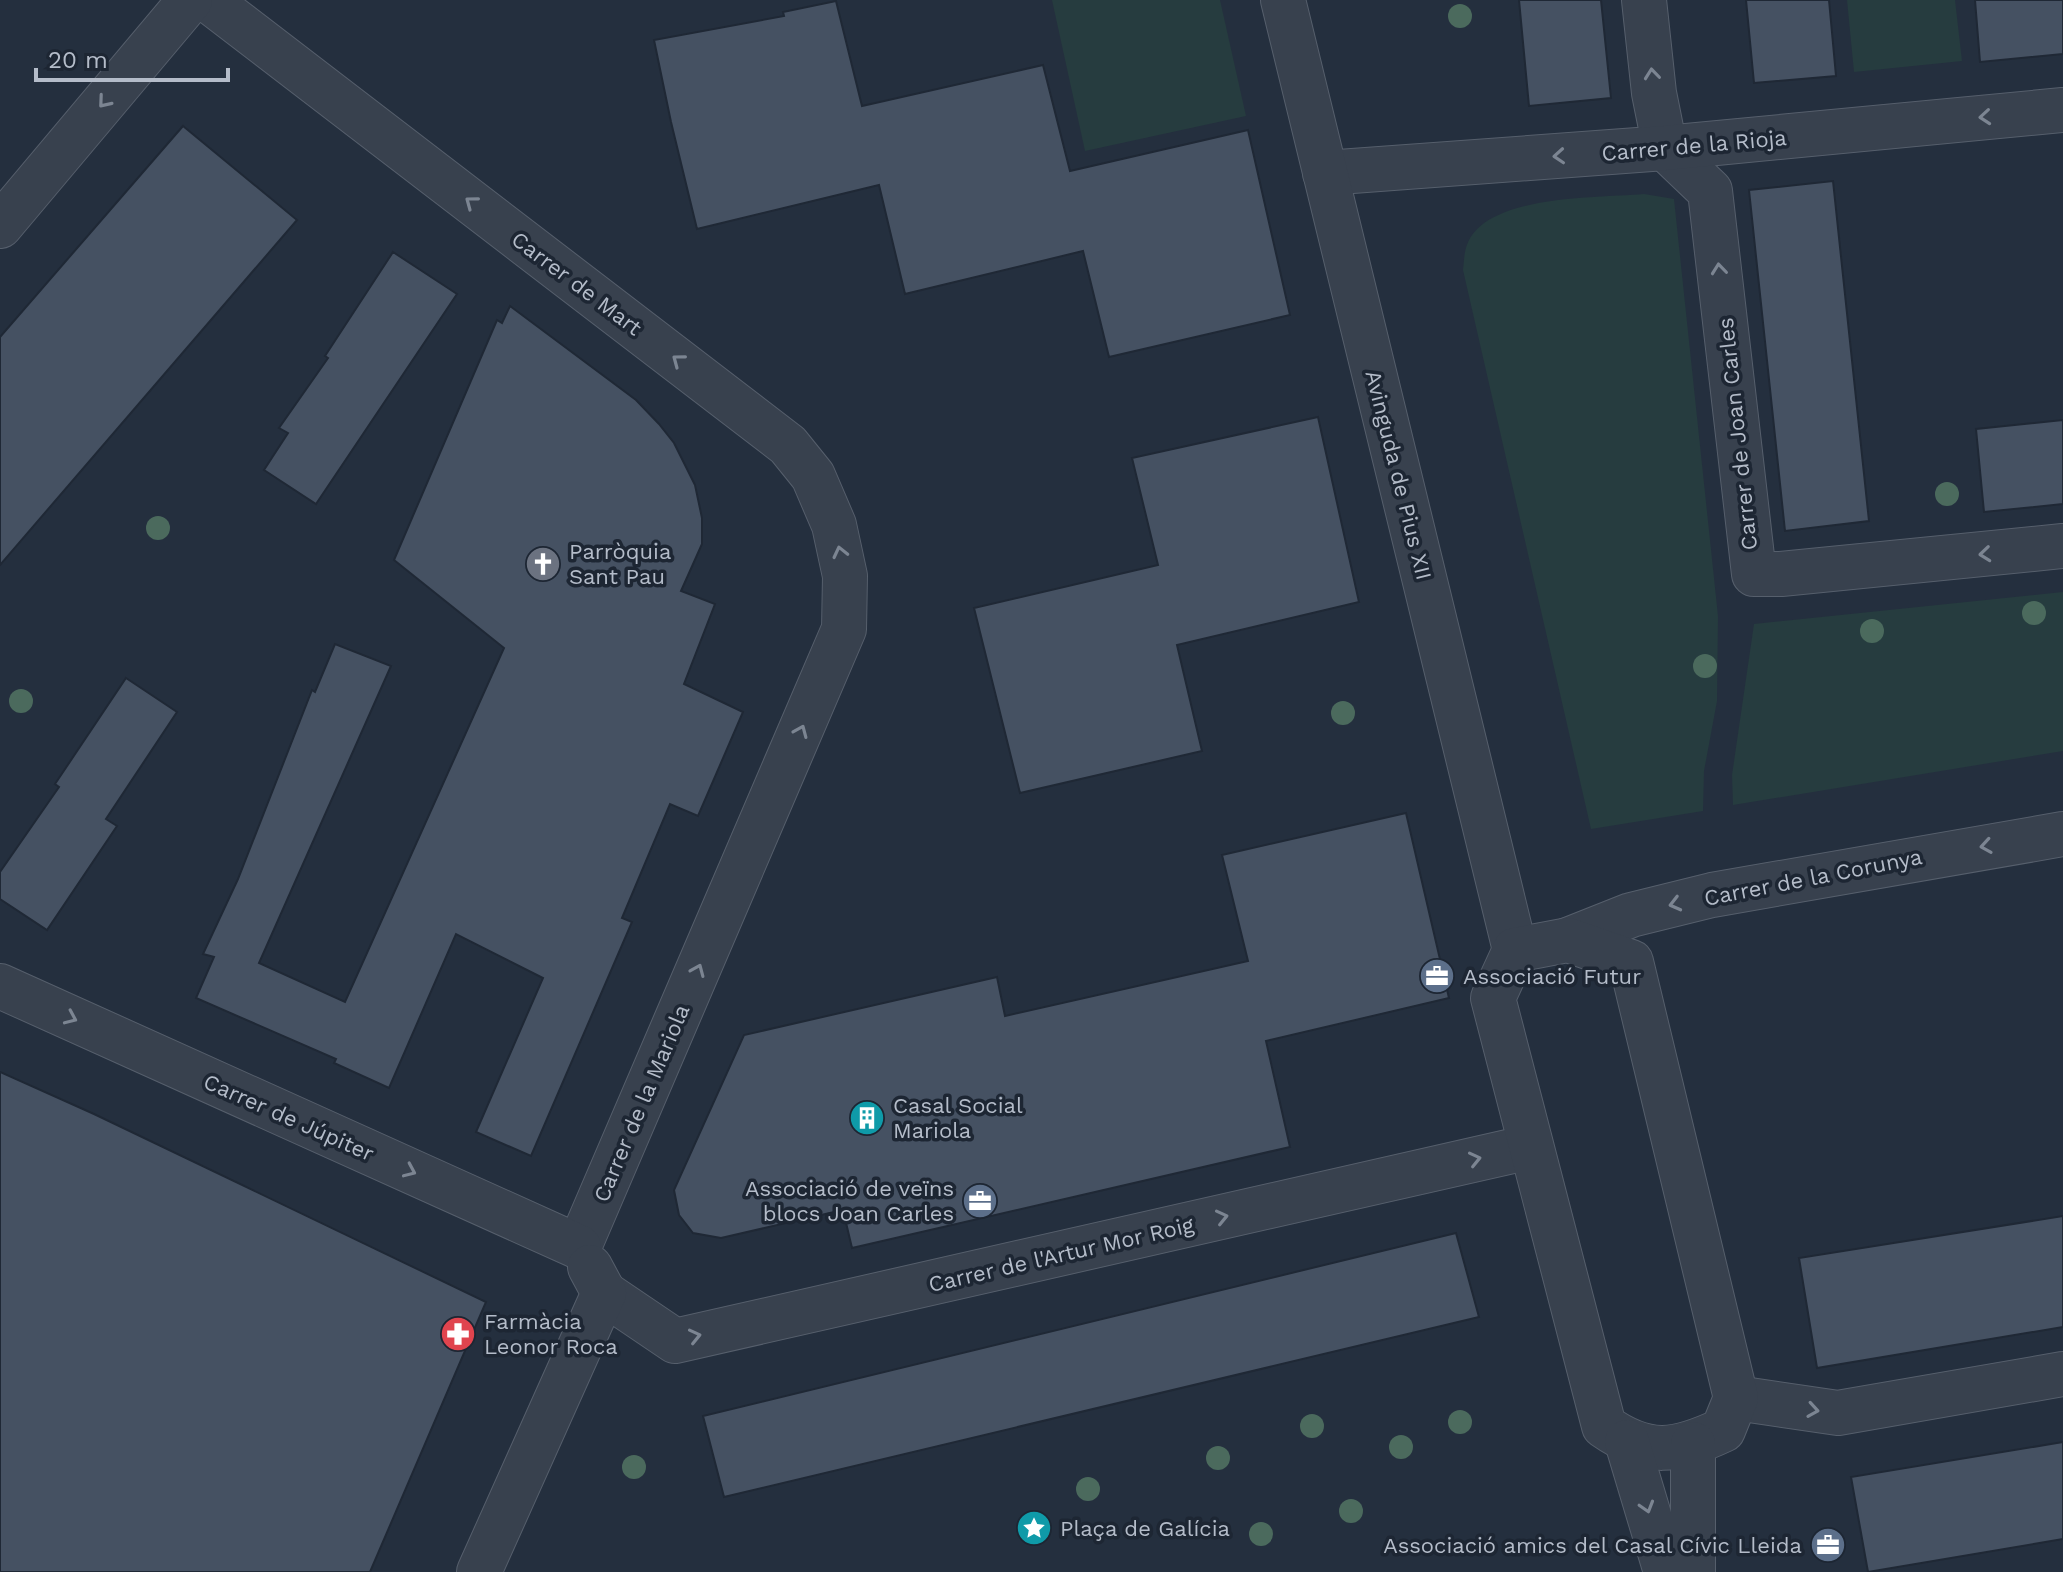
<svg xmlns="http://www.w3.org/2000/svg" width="2063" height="1572" viewBox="0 0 2063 1572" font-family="'Work Sans',sans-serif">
  <rect width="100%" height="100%" fill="#242f3e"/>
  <!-- green -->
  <g fill="#263c3f">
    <polygon points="1052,0 1220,0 1246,116 1085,151"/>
    <polygon points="1847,0 1955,0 1962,61 1854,72"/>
    <path d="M1644 194 1674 199 1718 616 1717 701 1704 771 1703 811 1591 829 1463 270C1464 262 1464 252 1467 245 1485 194 1600 198 1644 194Z"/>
    <polygon points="2063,592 2063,751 1733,805 1732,775 1754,624"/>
  </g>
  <!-- building -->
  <g fill="#455162" stroke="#1f2835" stroke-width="2">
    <polygon points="1519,0 1601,0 1611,98 1529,106"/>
    <polygon points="1746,0 1829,0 1836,76 1754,83"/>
    <polygon points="1975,0 2063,0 2063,54 1980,62"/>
    <polygon points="836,1 862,106 1043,65 1070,171 1248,130 1290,315 1109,357 1083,251 905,294 879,185 697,229 671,122 654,40 784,16 783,12"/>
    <polygon points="183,126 297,220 0,565 0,337"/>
    <polygon points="1833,181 1869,521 1785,531 1749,190"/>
    <polygon points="393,252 457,294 316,504 264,470 288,433 279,428 328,358 325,356"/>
    <polygon points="510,306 636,400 659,424 674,443 695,485 702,518 702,544 681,591 715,604 684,684 743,712 698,816 670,804 622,918 632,922 531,1156 476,1132 543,978 456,934 389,1088 334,1063 336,1059 196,998 214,957 203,954 238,879 312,690 315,692 335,644 391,666 259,963 345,1002 504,648 394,560 497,320 502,323"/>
    <polygon points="1318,417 1359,602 1177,645 1202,751 1020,793 974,608 1158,565 1132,458"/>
    <polygon points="2063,420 2063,504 1984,512 1976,429"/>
    <polygon points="126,678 177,712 106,819 117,826 47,930 0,899 0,872 59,787 55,784"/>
    <polygon points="1406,813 1449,998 1266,1041 1290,1147 852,1248 843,1210 721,1238 693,1233 679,1215 674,1190 744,1035 997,977 1005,1016 1248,961 1222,855"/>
    <polygon points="0,1072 94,1114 486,1302 370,1572 0,1572"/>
    <polygon points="2063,1216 2063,1327 1817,1368 1799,1258"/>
    <polygon points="1456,1233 1479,1317 724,1497 703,1416"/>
    <polygon points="2063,1442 2063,1539 1868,1572 1851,1477"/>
  </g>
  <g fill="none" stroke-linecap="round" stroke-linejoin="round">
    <!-- minor casing -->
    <g stroke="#565f6c" stroke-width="46">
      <g id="minor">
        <polyline points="208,0 788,445 813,476 834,525 845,576 844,629 579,1247"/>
        <polyline points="1644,0 1654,93 1665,148 1710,191 1754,574 1781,574 2063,546"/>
        <polyline points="1325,173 1665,148 2063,110"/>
        <polyline points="0,226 190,0"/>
        <polyline points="1568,940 1631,915 1712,895 2063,834"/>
        <polyline points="0,986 579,1247"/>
        <polyline points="604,1293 675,1341 1530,1147"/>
        <polyline points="1736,1398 1838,1413 2063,1374"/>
        <polyline points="479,1572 604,1293 590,1267"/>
      </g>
    </g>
    <!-- tertiary casing -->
    <g stroke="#565f6c" stroke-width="46">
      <g id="tertiary">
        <polyline points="1283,0 1515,950"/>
        <path d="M1568 940 1631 962 1736 1398 1723 1430C1676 1452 1648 1457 1604 1426L1493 998 1515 950Z"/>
        <polyline points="1627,1442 1666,1572"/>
        <polyline points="1693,1572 1693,1444"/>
      </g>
    </g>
    <!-- minor -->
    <use href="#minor" stroke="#38414e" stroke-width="44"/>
    <!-- tertiary -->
    <use href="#tertiary" stroke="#38414e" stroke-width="44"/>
  </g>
  <!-- trees -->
  <g fill="#4b6a5d">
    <circle cx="1460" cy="16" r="12"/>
    <circle cx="1947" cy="494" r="12"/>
    <circle cx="158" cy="528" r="12"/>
    <circle cx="2034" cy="613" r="12"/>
    <circle cx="1872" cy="631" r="12"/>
    <circle cx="1705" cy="666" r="12"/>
    <circle cx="21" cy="701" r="12"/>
    <circle cx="1343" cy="713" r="12"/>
    <circle cx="1460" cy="1422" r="12"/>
    <circle cx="1312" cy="1426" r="12"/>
    <circle cx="1401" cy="1447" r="12"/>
    <circle cx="1218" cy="1458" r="12"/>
    <circle cx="634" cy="1467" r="12"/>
    <circle cx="1088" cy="1489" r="12"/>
    <circle cx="1351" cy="1511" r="12"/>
    <circle cx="1261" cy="1534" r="12"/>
  </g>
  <!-- one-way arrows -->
  <defs><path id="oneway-chevron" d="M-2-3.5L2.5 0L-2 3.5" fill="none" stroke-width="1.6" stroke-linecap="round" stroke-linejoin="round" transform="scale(2)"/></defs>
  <g stroke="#7c8592">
    <use href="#oneway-chevron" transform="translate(1652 74) rotate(-96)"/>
    <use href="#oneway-chevron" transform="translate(104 102) rotate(130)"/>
    <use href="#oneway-chevron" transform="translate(1985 117) rotate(175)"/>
    <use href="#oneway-chevron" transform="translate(1559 156) rotate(176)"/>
    <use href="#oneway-chevron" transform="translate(471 202) rotate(-143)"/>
    <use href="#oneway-chevron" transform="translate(1719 269) rotate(-96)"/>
    <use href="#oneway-chevron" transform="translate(678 360) rotate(-143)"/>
    <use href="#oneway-chevron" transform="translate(840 552) rotate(-103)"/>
    <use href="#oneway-chevron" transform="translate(1985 554) rotate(174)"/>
    <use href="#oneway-chevron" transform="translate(801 731) rotate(-67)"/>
    <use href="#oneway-chevron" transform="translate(1986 846) rotate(171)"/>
    <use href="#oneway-chevron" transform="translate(1675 904) rotate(166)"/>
    <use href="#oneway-chevron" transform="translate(698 970) rotate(-67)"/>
    <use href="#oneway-chevron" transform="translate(71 1018) rotate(24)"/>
    <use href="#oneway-chevron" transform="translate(1475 1159) rotate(-13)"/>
    <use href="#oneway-chevron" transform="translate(410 1171) rotate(24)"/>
    <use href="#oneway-chevron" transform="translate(1222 1217) rotate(-13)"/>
    <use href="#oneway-chevron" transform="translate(695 1336) rotate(-13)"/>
    <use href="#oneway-chevron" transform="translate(1813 1410) rotate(9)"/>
    <use href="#oneway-chevron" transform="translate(1647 1507) rotate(73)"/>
  </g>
  <!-- icons -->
  <defs>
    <g id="church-disc" transform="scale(1.8)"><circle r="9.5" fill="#6b7280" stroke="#1d2633"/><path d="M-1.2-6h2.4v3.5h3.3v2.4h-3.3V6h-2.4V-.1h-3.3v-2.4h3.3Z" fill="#fff"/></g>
    <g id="office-disc" transform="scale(1.8)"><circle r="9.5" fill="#5c6f8a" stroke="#1d2633"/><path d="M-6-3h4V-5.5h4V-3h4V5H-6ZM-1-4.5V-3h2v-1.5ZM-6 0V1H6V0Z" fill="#fff"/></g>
    <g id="building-disc" transform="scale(1.8)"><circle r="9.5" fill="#0f9aa8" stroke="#1d2633"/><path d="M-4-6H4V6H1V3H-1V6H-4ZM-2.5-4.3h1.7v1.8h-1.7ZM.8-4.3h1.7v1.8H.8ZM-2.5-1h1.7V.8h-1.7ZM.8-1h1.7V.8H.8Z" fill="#fff"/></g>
    <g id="pharmacy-disc" transform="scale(1.8)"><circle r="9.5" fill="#e0444e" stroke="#1d2633"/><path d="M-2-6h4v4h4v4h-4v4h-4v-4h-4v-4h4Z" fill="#fff"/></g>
    <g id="sight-disc" transform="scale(1.8)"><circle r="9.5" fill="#0f9aa8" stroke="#1d2633"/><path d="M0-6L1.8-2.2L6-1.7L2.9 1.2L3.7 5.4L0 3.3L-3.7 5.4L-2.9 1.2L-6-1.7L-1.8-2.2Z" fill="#fff"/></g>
  </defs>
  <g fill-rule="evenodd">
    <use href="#church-disc" x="543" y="564"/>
    <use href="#office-disc" x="1437" y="976"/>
    <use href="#building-disc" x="867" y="1118"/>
    <use href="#office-disc" x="980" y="1201"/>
    <use href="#pharmacy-disc" x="458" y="1334"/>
    <use href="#sight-disc" x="1034" y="1528"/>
    <use href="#office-disc" x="1828" y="1545"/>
  </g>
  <g text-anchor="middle" stroke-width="7" stroke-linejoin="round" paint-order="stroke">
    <!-- street labels -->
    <g font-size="22" fill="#b4bcc9" stroke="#1d2633">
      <text transform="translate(1694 145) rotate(-5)" y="8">Carrer de la Rioja</text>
      <text transform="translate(577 283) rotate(37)" y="8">Carrer de Mart</text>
      <text transform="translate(1737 434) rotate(-96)" y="8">Carrer de Joan Carles</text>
      <text transform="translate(1399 475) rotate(76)" y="8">Avinguda de Pius XII</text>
      <text transform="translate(1813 877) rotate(-11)" y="8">Carrer de la Corunya</text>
      <text transform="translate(641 1103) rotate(-67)" y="8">Carrer de la Mariola</text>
      <text transform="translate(289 1117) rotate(24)" y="8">Carrer de Júpiter</text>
      <text transform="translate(1061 1254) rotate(-13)" y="8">Carrer de l'Artur Mor Roig</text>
    </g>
    <!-- poi labels -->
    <g font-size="22" fill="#b4bcc9" stroke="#1d2633" text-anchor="start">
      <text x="569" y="559">Parròquia<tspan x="569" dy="25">Sant Pau</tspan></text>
      <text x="1463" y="984">Associació Futur</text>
      <text x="893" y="1113">Casal Social<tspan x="893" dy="25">Mariola</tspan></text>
      <text x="954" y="1196" text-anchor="end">Associació de veïns<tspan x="954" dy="25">blocs Joan Carles</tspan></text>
      <text x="484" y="1329">Farmàcia<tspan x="484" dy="25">Leonor Roca</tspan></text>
      <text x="1060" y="1536">Plaça de Galícia</text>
      <text x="1802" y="1553" text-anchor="end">Associació amics del Casal Cívic Lleida</text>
    </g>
  </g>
  <!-- scale -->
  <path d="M36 68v12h192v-12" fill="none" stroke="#b4bcc9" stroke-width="4"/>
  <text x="48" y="68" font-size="24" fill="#b4bcc9" stroke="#1d2633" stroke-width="6" paint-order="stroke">20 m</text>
</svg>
